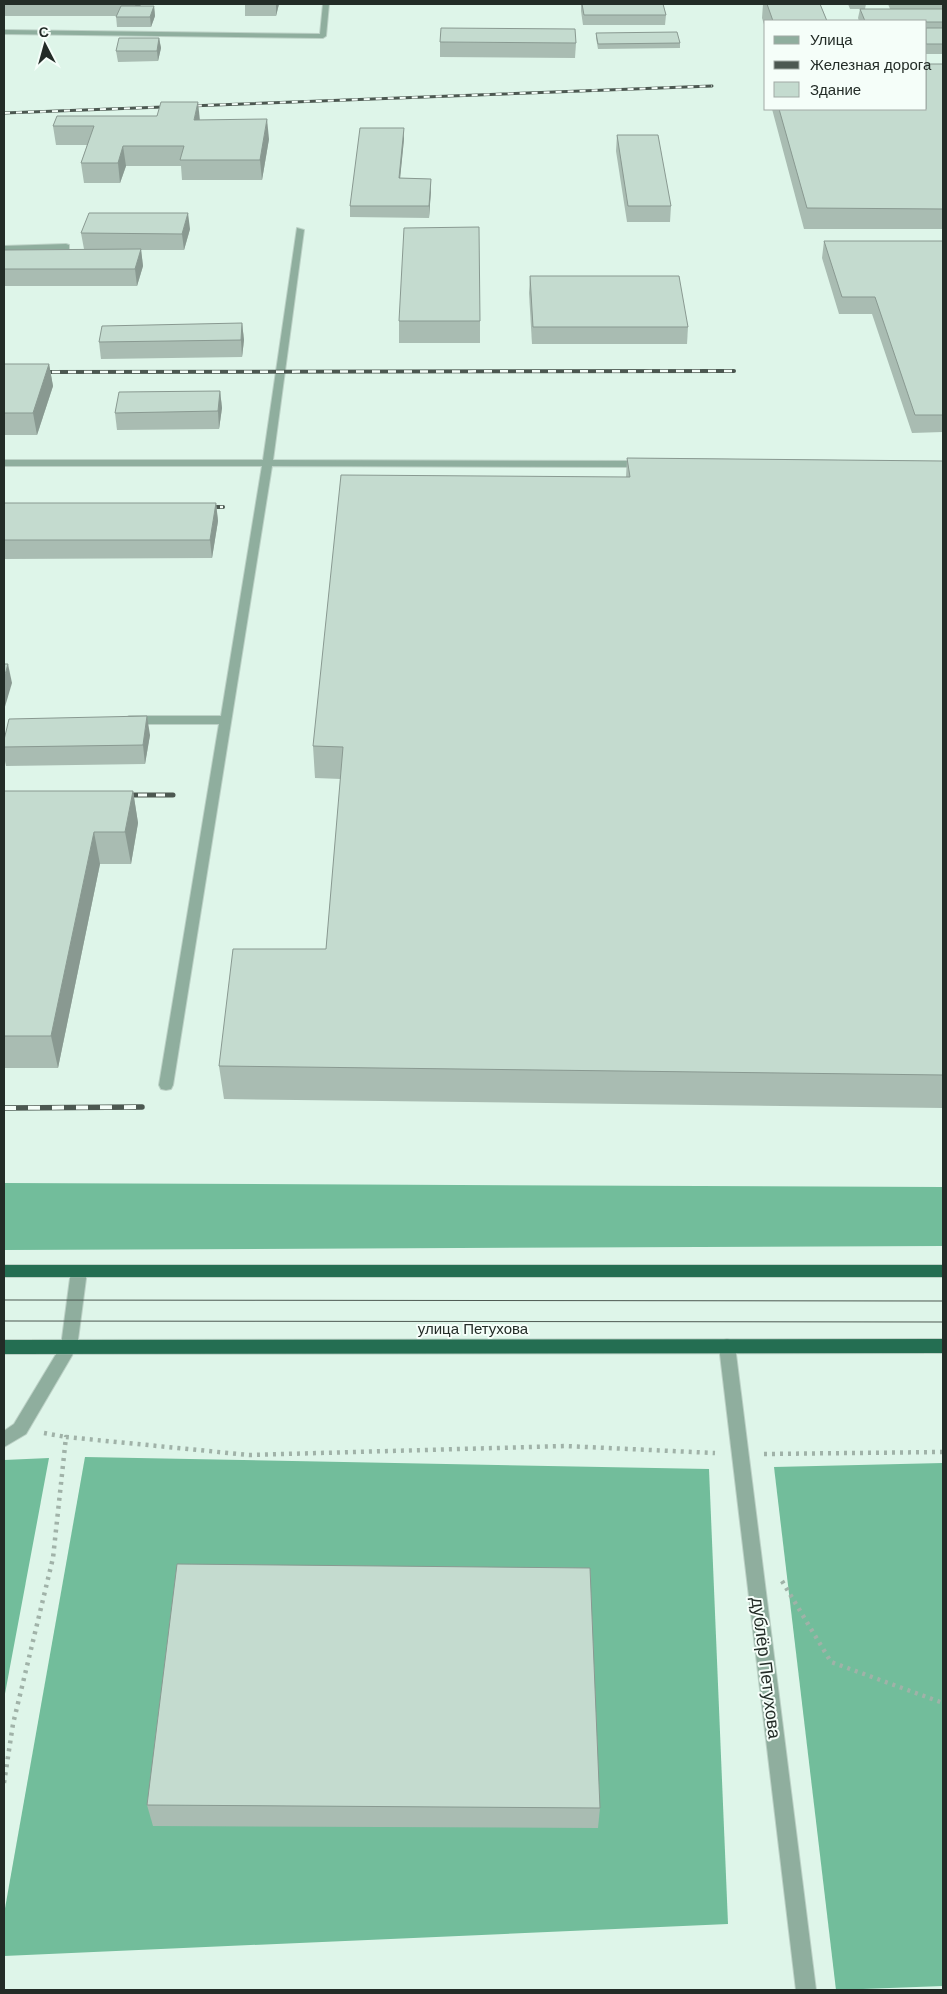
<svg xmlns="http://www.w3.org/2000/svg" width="947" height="1994" viewBox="0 0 947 1994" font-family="Arial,sans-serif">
  <rect width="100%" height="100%" fill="#def5e9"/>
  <!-- forest -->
  <g fill="#72bd9b">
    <polygon points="4,1183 943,1187 943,1246 4,1250"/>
    <polygon points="85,1457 709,1469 728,1924 4,1956 4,1914"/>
    <polygon points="49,1458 4,1699 4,1460"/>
    <polygon points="943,1463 943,1986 836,1990 774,1467"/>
  </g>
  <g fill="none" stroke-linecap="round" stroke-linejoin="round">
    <!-- service casing -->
    <g stroke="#bcd1c6" stroke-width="2">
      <g id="service">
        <polygon points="323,4 329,4 326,36 323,38 4,34 4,30 320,34"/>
        <polygon points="297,228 304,230 273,460 645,461 650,464 645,467 272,466 173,1085 171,1089 166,1090 161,1089 159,1085 219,724 129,724 123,720 129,716 221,716 262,466 4,466 4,460 263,460"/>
        <polygon points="66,244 69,245 69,249 4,251 4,246"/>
        <polygon points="79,1265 85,1267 87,1271 77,1347 26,1434 4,1447 4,1431 14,1424 61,1346 71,1271 73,1267"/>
      </g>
    </g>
    <!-- minor casing -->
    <g stroke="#bcd1c6" stroke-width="2">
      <polygon id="minor" points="727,1339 733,1341 735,1346 816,1990 796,1990 719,1346 721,1341"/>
    </g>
    <!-- trunk casing -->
    <g stroke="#bcd1c6" stroke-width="2">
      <g id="trunk">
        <rect x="4" y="1265" width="939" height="12"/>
        <polygon points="943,1339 943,1353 4,1354 4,1340"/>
      </g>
    </g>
    <!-- path -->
    <g stroke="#a0b2a8" stroke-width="4.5" stroke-dasharray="3 5" stroke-linecap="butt">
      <polyline points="44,1433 66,1437"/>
      <polyline points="764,1454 943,1452"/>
      <polyline points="782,1581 831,1662 943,1703"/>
      <polyline points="4,1783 13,1724 53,1558 66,1437 249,1455 566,1446 715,1453"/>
    </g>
    <!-- service -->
    <use href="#service" fill="#8fae9e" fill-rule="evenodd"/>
    <!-- minor -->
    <use href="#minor" fill="#8fae9e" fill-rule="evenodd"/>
    <!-- trunk -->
    <use href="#trunk" fill="#246e52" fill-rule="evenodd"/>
    <!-- tram -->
    <g stroke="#4c5851" stroke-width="1">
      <polyline points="4,1300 943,1301"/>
      <polyline points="4,1321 943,1322"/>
    </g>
    <!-- rail-far3 casing -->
    <g stroke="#4c5851" stroke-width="3">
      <polyline id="rail-far3" points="4,113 712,86"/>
    </g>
    <!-- rail-far2 casing -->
    <g stroke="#4c5851" stroke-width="4">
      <g id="rail-far2">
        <polyline points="36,372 734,371"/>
        <polyline points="204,507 223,507"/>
      </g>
    </g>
    <!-- rail-far1 casing -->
    <g stroke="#4c5851" stroke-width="5">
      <polyline id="rail-far1" points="120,795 173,795"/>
    </g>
    <!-- rail casing -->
    <g stroke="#4c5851" stroke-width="5.5">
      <polyline id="rail" points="4,1108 142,1107"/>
    </g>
    <!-- rail-far3 -->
    <use href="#rail-far3" stroke="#f5fef9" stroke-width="2" stroke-dasharray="6" stroke-linecap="butt"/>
    <!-- rail-far2 -->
    <use href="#rail-far2" stroke="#f5fef9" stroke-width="2.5" stroke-dasharray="8" stroke-linecap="butt"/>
    <!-- rail-far1 -->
    <use href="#rail-far1" stroke="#f5fef9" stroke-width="3" stroke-dasharray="9" stroke-linecap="butt"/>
    <!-- rail -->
    <use href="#rail" stroke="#f5fef9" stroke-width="4" stroke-dasharray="12" stroke-linecap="butt"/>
  </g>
  <!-- wall -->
  <g fill="#a9bcb2">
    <polygon points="4,4 141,4 140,6 154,6 155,16 151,27 117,27 116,16 4,16"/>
    <polygon points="245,4 279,4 276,16 245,16"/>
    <polygon points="581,4 663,4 666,15 665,25 583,25 581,11"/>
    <polygon points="763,4 820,4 827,21 766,21 766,31 762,18"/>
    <polygon points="848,4 866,4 865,9 890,9 888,4 943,4 943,54 926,54 926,21 859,21 858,18 860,9 850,9"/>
    <polygon points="596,33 680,43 680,48 598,49 596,38"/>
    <polygon points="159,38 161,48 158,61 118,62 116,51"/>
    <polygon points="440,42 576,43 575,58 440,57"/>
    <polygon points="943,64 943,229 804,229 772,109 926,109"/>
    <polygon points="766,71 766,86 765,82"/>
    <polygon points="200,120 269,139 262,180 182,180 181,166 126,166 120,183 84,183 81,163 87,145 56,145 53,126"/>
    <polygon points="617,135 671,206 670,222 627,222 616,151"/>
    <polygon points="404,139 400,178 431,179 431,190 429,218 350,217 350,206"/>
    <polygon points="190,229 184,250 141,250 143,266 137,286 4,286 4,250 84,249 81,233"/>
    <polygon points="824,241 943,241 943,432 912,433 872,314 839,314 822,258"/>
    <polygon points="530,276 688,327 687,344 532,344 529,293"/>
    <rect x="399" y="321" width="81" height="22"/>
    <polygon points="242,323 244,340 242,357 101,359 99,342"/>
    <polygon points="4,364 49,364 53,386 37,435 4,435"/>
    <polygon points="220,391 222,408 219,429 117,430 115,413"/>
    <polygon points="627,458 943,461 943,1108 224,1099 219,1066 326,949 341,779 315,778 313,746 626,477"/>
    <polygon points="4,503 216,503 218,521 212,558 4,559"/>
    <polygon points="150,735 145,764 6,766 4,756 4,740"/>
    <polygon points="4,791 133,791 138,823 131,864 100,864 58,1068 4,1068"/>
    <polygon points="147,1805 600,1808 598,1828 153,1826"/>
  </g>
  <!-- shaded-wall -->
  <g fill="#899991">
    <polygon points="135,4 141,4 137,16"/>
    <polygon points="276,4 279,4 276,16"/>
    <polygon points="154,6 155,16 151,27 150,17"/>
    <polygon points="159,38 161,48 158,61 157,51"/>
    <polygon points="198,102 200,121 194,120"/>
    <polygon points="267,119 269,139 262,180 260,160"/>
    <polygon points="404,128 404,139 399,189 399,178"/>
    <polygon points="123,146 126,166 120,183 118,163"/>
    <polygon points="431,179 431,190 429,218 429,206"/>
    <polygon points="188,213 190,229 184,250 182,234"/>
    <polygon points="141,249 143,266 137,286 135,269"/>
    <polygon points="242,323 244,340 242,357 241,340"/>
    <polygon points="49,364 53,386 37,435 33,413"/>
    <polygon points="220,391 222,408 219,429 218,411"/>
    <polygon points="216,503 218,521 212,558 210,540"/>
    <polygon points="8,664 12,683 4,710 4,678"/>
    <polygon points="147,716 150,735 145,764 143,745"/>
    <polygon points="133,791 138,823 131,864 125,832"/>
    <polygon points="94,832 100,864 58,1068 51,1036"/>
  </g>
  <!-- building -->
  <g fill="#c4dbcf" stroke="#899991">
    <polygon points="582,4 663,4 666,15 584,15"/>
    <polygon points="767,4 820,4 827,21 773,21"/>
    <polygon points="121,6 154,6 150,17 116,17"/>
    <polygon points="860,9 943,9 943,22 926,22 926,21 865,21"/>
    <polygon points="441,28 575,29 576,43 440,42"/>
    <rect x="926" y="28" width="17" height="16"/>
    <polygon points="677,32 680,43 598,44 596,33"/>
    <polygon points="119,38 159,38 157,51 116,51"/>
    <polygon points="926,64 943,64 943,209 807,208 779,109 926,109"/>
    <polygon points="161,102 198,102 194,120 267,119 260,160 180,160 184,146 123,146 118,163 81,163 94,126 53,126 57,116 157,116"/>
    <polygon points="360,128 404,128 399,178 431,179 429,206 350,206"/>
    <polygon points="617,135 658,135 671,206 628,206"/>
    <polygon points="89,213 188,213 182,234 81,233"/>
    <polygon points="479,227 480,321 399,321 404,228"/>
    <polygon points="824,241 943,241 943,415 915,415 875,297 842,297"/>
    <polygon points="141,249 135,269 4,269 4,250"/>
    <polygon points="530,276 679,276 688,327 533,327"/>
    <polygon points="242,323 241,340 99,342 102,326"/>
    <polygon points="4,364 49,364 33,413 4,413"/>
    <polygon points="220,391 218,411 115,413 119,392"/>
    <polygon points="627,458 943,461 943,1075 219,1066 233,949 326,949 343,747 313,746 341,475 630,477"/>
    <polygon points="4,503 216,503 210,540 4,540"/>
    <polygon points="4,664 8,664 4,678"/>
    <polygon points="147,716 143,745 4,747 4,740 9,719"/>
    <polygon points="4,791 133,791 125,832 94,832 51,1036 4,1036"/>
    <polygon points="177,1564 590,1568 600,1808 147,1805"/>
  </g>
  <g text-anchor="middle" stroke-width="4" stroke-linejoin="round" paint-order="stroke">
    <!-- street labels -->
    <g font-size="15" fill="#232c27" stroke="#f5fef9">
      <text x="473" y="1334">улица Петухова</text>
    </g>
    <!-- near-street labels -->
    <g font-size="18" fill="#232c27" stroke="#f5fef9">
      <text transform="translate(766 1668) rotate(83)" y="6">дублёр Петухова</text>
    </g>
  </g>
  <!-- border -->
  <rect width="947" height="1994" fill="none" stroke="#232c27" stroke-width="10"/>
  <!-- legend -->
  <rect x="764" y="20" width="162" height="90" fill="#f5fef9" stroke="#a1aaa5"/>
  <rect x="774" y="36" width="25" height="8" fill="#8fae9e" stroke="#a1aaa5"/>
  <text x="810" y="45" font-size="15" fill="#232c27">Улица</text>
  <rect x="774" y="61" width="25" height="8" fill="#4c5851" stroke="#a1aaa5"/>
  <text x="810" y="70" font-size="15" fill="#232c27">Железная дорога</text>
  <rect x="774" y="82" width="25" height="15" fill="#c4dbcf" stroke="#a1aaa5"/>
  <text x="810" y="95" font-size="15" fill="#232c27">Здание</text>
  <!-- north arrow -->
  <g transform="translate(45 45) rotate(354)" stroke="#f5fef9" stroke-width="4" paint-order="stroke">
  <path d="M0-4L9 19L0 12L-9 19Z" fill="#232c27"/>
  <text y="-8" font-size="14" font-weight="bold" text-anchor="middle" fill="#232c27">С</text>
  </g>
</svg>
